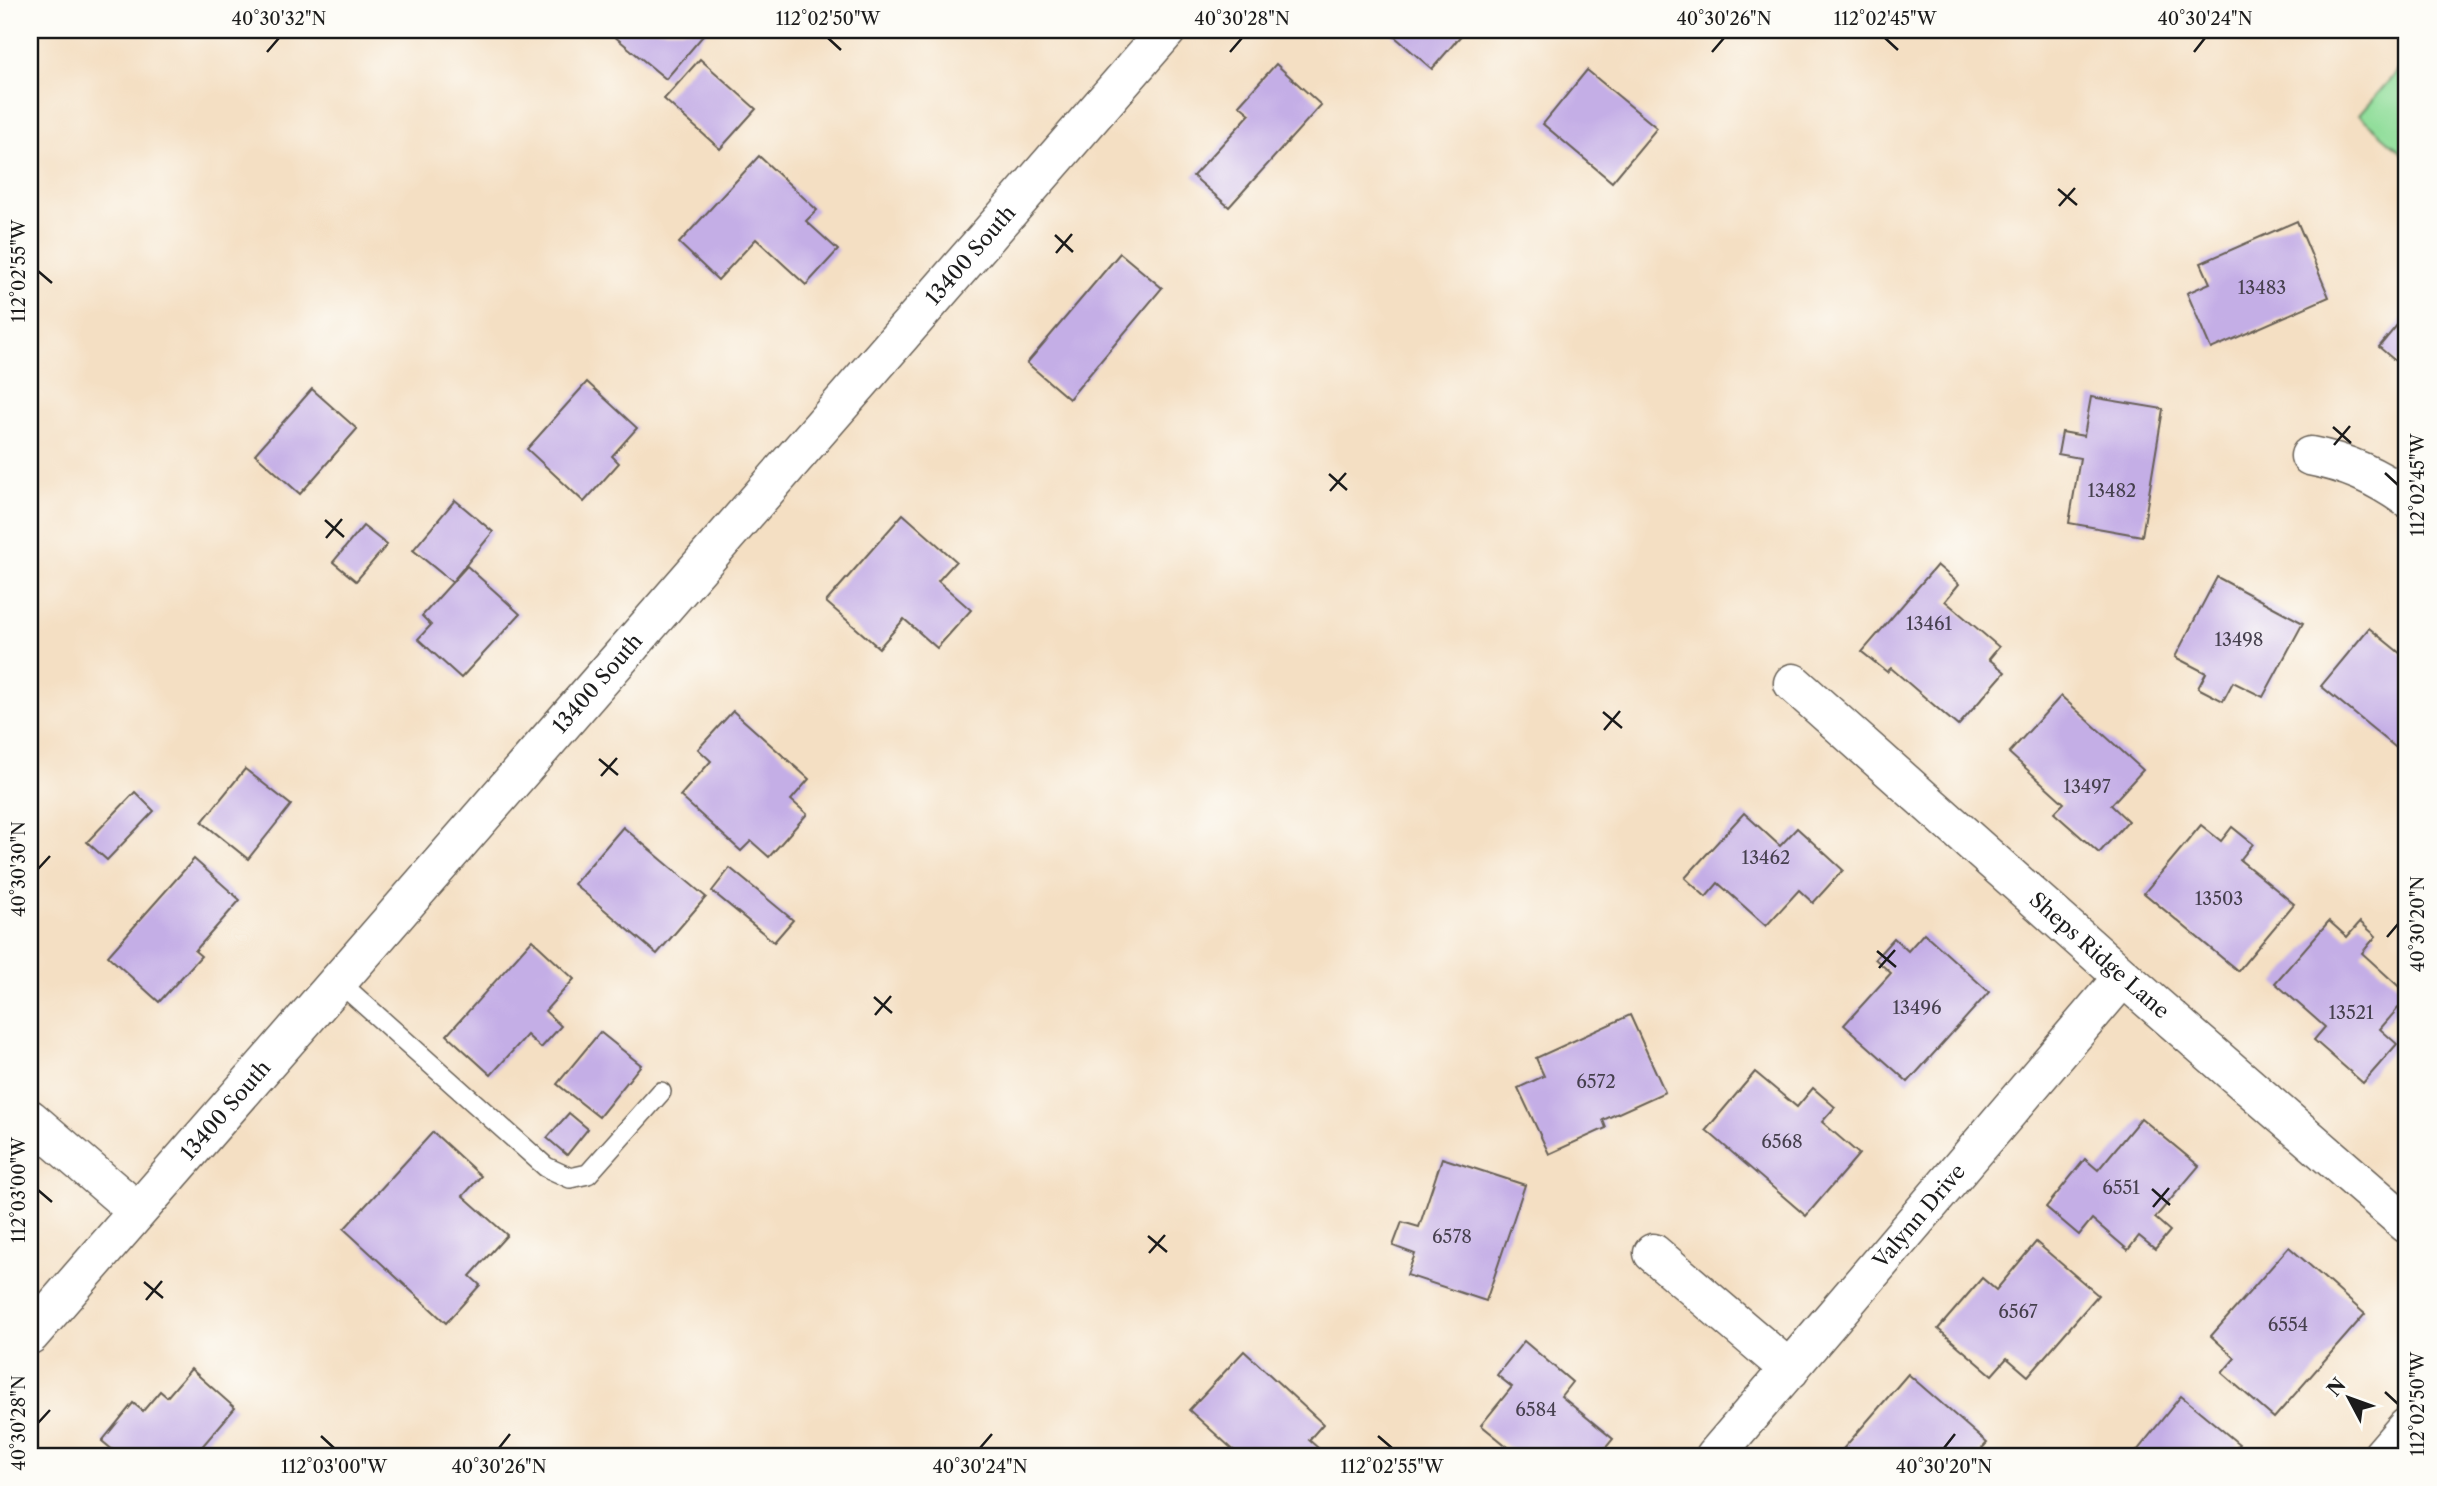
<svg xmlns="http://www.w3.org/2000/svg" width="2437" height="1486" viewBox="0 0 2437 1486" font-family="'Libre Caslon Text',serif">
  <rect width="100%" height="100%" fill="#fdfcf7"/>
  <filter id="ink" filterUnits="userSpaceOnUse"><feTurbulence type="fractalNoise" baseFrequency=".0143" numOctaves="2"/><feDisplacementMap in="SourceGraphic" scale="14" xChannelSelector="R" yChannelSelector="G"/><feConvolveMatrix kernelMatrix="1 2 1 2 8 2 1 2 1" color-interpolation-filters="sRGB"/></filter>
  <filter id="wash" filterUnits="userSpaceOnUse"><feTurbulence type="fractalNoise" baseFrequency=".00686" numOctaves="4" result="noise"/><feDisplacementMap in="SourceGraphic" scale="28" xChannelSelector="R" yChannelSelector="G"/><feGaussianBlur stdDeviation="1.57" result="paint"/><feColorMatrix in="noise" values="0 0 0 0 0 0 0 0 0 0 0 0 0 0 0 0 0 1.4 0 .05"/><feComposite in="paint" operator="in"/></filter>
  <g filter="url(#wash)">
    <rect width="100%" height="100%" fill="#f4dfc3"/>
    <!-- green -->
    <polygon fill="#92de9b" stroke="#577d5c" stroke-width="2" points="2407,60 2407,157 2359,115"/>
    <g id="blocks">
      <!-- building -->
      <g fill="#c4aee6">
        <polygon points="620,30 708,30 666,79 614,36"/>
        <polygon points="1387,30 1462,30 1464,32 1432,69"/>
        <polygon points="700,59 756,109 720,149 664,99"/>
        <polygon points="1276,64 1321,105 1229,207 1193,176 1250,114 1239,105"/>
        <polygon points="1587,70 1657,128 1612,182 1543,124"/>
        <polygon points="759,156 817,210 806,221 838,250 806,285 756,239 718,280 679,243"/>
        <polygon points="2297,221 2329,297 2211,349 2187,293 2210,283 2201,263"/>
        <polygon points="1120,253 1162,288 1069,399 1027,363"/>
        <polygon points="2407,313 2407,371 2379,347"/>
        <polygon points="587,382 637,428 612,456 619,463 584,502 527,449"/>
        <polygon points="312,389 357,429 300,494 255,454"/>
        <polygon points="2091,397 2163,409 2142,536 2069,523 2080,458 2058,454 2062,432 2084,436"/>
        <polygon points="455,500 493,532 452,582 413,550"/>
        <polygon points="903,514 956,561 938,581 971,610 937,648 904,619 879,648 826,602"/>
        <polygon points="363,526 387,545 356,581 333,562"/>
        <polygon points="1937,565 1959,584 1945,601 1999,647 1989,659 2005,672 1958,726 1891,668 1887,672 1862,652"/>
        <polygon points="467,566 520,614 461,678 418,639 431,625 422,616"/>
        <polygon points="2217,577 2303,623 2263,697 2233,682 2223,701 2198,688 2206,673 2175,657"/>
        <polygon points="2369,628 2407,659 2406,756 2321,686"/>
        <polygon points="2061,696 2143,770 2111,805 2128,821 2099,853 2054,813 2064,803 2009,753"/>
        <polygon points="733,711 809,779 791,800 807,814 769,857 751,841 741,851 680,796 711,761 698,749"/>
        <polygon points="245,769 291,805 248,859 202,822"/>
        <polygon points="135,792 154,811 107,860 87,842"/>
        <polygon points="1744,813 1780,846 1797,828 1843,870 1813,903 1799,890 1766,926 1718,883 1706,897 1685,878"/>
        <polygon points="2201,825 2221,841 2232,827 2253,844 2240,860 2294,904 2238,971 2144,893"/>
        <polygon points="623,827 706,897 657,954 574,884"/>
        <polygon points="194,859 240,900 195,951 201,956 159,1002 108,956"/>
        <polygon points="730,868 793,920 774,942 712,891"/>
        <polygon points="2329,921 2347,937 2360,922 2376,936 2362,953 2407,994 2407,998 2380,1029 2397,1044 2363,1083 2314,1040 2325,1027 2275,983"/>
        <polygon points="1924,933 1989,992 1908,1082 1844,1025 1891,973 1875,959 1894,938 1908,951"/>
        <polygon points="532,940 574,979 545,1011 561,1026 541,1048 527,1035 491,1075 447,1035"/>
        <polygon points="1630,1015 1665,1092 1603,1120 1606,1128 1549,1154 1518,1088 1544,1076 1536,1058"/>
        <polygon points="600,1032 641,1065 599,1117 557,1084"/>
        <polygon points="1755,1072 1797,1107 1813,1088 1835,1107 1822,1122 1859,1154 1806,1216 1706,1130"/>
        <polygon points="2407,1098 2407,1117 2398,1109"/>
        <polygon points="569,1113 588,1129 567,1155 547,1138"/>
        <polygon points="2141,1118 2199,1166 2155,1218 2170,1231 2155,1249 2139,1236 2128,1250 2092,1219 2079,1235 2046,1207 2085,1159 2098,1170"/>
        <polygon points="433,1132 481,1176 463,1196 507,1235 470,1276 480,1285 446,1323 344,1229"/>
        <polygon points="1442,1158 1525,1185 1486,1301 1407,1275 1415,1254 1393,1246 1402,1222 1419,1227"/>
        <polygon points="2036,1242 2098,1295 2028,1376 2007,1358 1992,1375 1938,1329 1982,1278 1996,1290"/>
        <polygon points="2289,1247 2365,1314 2274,1418 2222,1373 2235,1358 2211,1336"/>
        <polygon points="1524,1341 1572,1382 1561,1396 1613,1439 1599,1456 1519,1456 1481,1425 1512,1387 1497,1375"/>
        <polygon points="1244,1351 1323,1424 1309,1440 1326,1455 1324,1456 1240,1456 1189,1410"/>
        <polygon points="191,1369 235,1408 194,1456 120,1456 102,1441 133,1403 143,1411 160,1391 167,1397"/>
        <polygon points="1908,1374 1987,1443 1975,1456 1837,1456"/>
        <polygon points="2181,1396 2239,1444 2228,1456 2133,1456"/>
      </g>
    </g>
  </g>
  <g filter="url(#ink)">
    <use href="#blocks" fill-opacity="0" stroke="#686056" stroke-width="2"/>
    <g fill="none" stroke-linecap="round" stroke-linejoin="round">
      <!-- service casing -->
      <g stroke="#686056" stroke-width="22">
        <polyline id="service" points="338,981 546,1167 570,1178 588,1174 661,1092"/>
      </g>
      <!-- minor casing -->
      <g stroke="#686056" stroke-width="41">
        <g id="minor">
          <path d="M2310 456C2347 463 2376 476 2407 498"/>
          <path id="s1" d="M1793 683 2123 977 2407 1224"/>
          <polyline points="30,1119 137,1211"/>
          <polyline points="1653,1253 1790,1370"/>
          <path id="s2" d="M1715 1456 2123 977"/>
          <polyline points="2382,1456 2407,1427"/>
        </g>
      </g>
      <!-- tertiary casing -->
      <g stroke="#686056" stroke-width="41">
        <g id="tertiary">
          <path id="s3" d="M30 1335 1167 30"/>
        </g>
      </g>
      <!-- service -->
      <use href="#service" stroke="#fff" stroke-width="19"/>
      <!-- minor -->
      <use href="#minor" stroke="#fff" stroke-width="38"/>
      <!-- tertiary -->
      <use href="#tertiary" stroke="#fff" stroke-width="38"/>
    </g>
  </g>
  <!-- ticks -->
  <path fill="none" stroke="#1c1c1c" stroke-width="2.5" d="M828 38 841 50M1885 38 1898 50M267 52 279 38M1230 52 1242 38M1712 52 1724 38M2194 52 2205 38M2058 189 2077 205M2059 206 2075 188M1055 235 1073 252M1056 253 1072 234M38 271 52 283M2333 427 2351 443M2334 445 2350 426M2385 473 2398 485M1329 474 1347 490M1330 491 1346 473M325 520 344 537M326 538 342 519M1603 712 1622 728M1604 730 1620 711M599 759 618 775M601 776 617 758M38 869 50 856M2387 937 2398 924M1877 951 1896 967M1879 968 1895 950M874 997 892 1013M875 1015 891 996M2152 1189 2170 1205M38 1190 52 1202M2153 1207 2169 1188M1148 1236 1167 1252M1149 1253 1165 1235M144 1282 163 1298M146 1300 162 1281M2385 1392 2398 1404M38 1423 50 1410M321 1436 334 1448M1378 1436 1392 1448M499 1448 510 1434M980 1448 992 1434M1944 1448 1955 1434"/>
  <g text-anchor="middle" stroke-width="7" stroke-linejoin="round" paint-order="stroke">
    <!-- number labels -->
    <g font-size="18" fill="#46404e">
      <text x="2262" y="294">13483</text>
      <text x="2112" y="497">13482</text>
      <text x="1929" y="630">13461</text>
      <text x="2239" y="646">13498</text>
      <text x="2087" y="793">13497</text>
      <text x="1766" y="864">13462</text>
      <text x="2219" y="905">13503</text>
      <text x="1917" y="1014">13496</text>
      <text x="2351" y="1019">13521</text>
      <text x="1596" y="1088">6572</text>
      <text x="1782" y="1148">6568</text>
      <text x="2121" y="1194">6551</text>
      <text x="1452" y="1243">6578</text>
      <text x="2018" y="1318">6567</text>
      <text x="2288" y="1331">6554</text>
      <text x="1536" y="1416">6584</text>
    </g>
    <!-- street labels -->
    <g font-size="21" fill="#1c1c1c" stroke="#fdfcf7">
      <text dy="7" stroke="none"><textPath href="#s3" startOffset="1432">13400 South</textPath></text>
      <text dy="7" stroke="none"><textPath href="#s3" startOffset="864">13400 South</textPath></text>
      <text dy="7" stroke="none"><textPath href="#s1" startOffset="410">Sheps Ridge Lane</textPath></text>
      <text dy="7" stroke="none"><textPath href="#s3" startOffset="298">13400 South</textPath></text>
      <text dy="7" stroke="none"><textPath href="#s2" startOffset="315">Valynn Drive</textPath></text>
    </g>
  </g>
  <!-- margin -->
  <rect width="2437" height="1486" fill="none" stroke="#fdfcf7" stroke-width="77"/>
  <!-- north arrow -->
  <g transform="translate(2349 1398) rotate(311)" stroke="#fdfcf7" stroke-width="5" paint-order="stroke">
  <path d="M0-5L12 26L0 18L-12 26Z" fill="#1c1c1c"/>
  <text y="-10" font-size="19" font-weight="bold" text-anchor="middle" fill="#1c1c1c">N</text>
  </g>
  <rect x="38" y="38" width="2360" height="1410" fill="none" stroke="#1c1c1c" stroke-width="2.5"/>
  <g font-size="18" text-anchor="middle" fill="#1c1c1c">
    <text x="279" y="25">40°30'32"N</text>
    <text x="828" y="25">112°02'50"W</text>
    <text x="1242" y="25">40°30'28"N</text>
    <text x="1724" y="25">40°30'26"N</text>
    <text x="1885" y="25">112°02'45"W</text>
    <text x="2205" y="25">40°30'24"N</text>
    <text transform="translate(19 271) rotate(-90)" y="6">112°02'55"W</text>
    <text transform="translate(2418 485) rotate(-90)" y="6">112°02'45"W</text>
    <text transform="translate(19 869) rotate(-90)" y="6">40°30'30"N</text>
    <text transform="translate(2418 924) rotate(-90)" y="6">40°30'20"N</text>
    <text transform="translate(19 1190) rotate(-90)" y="6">112°03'00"W</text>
    <text transform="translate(2418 1404) rotate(-90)" y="6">112°02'50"W</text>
    <text transform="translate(19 1423) rotate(-90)" y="6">40°30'28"N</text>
    <text x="334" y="1473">112°03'00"W</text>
    <text x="499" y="1473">40°30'26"N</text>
    <text x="980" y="1473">40°30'24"N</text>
    <text x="1392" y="1473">112°02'55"W</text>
    <text x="1944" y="1473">40°30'20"N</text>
  </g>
</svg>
